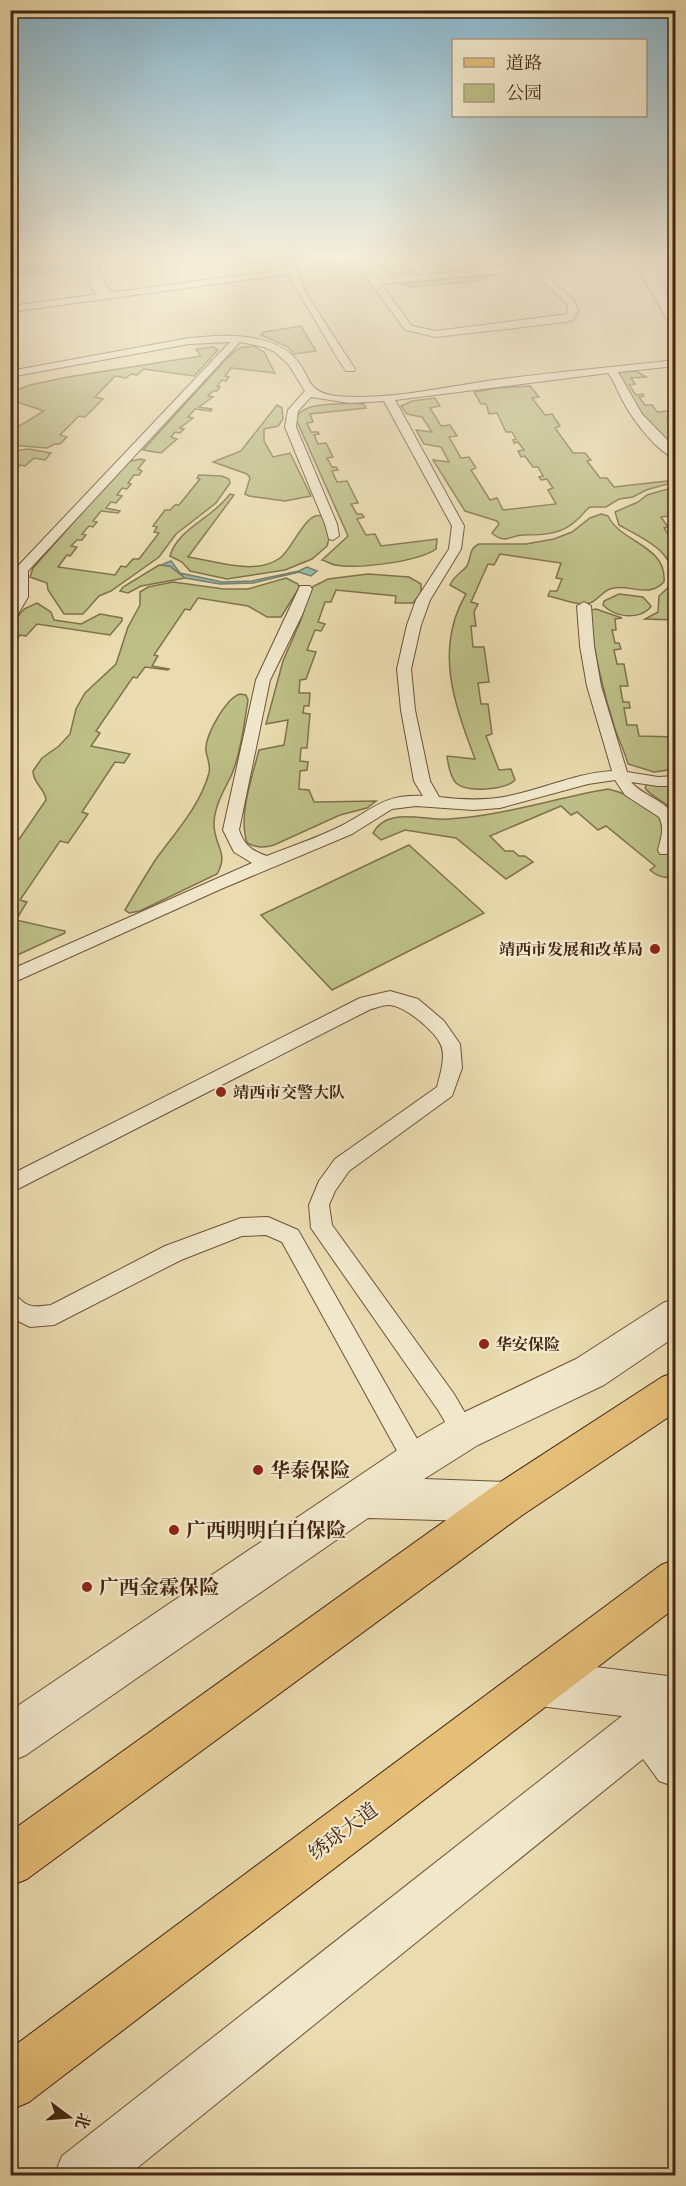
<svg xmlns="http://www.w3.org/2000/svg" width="686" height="2186" viewBox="0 0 686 2186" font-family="'IM FELL English','Noto Serif SC',serif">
  <rect width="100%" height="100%" fill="#eadcb0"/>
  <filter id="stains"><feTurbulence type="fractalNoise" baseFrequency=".00333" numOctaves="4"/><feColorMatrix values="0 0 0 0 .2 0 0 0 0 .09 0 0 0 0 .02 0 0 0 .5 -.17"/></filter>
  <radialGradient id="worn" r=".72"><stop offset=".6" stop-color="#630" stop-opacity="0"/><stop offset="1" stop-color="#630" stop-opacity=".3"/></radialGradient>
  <!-- green -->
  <g fill="#bdbf87" stroke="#80724c" stroke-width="1.5">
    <polygon points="372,256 412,256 416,262 408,263 415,272 388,275"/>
    <polygon points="444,256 514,256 520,262 467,268 459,258 445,259"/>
    <polygon points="495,274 478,281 411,287 402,284"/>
    <polygon points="301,326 316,351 294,354 288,347 261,335 264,332"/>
    <polygon points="254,346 264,352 275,373 231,368 225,376 229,377 226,381 222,380 217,386 220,387 217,391 213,391 208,396 213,397 199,407 212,409 211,411 195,409 188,417 193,418 180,428 184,429 180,433 175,432 171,437 177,439 161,453 143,450 228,357 239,348"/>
    <polygon points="213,347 218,350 216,352 194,376 144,369 137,375 131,374 126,378 115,376 95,397 103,399 85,417 79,416 60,435 67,437 60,444 55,444 47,448 11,445 11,431 44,411 11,400 11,392 30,385 68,377 201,356 196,349"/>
    <path d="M636 371 646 377 631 378 635 384 629 385 636 395 643 394 644 396 639 397 645 405H652L657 412 669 411 674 417 667 418 675 427V449C651 430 634 403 619 376L620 372Z"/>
    <path d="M530 386 539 397 532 398 545 415 552 414 560 426 555 428 573 453H585L591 460 587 461 600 478H607L614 487 667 481 674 478 675 482 646 490 633 497 619 499 606 507H590C585 510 582 516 577 520 561 535 543 535 523 535 511 535 505 545 492 533L499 524 497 521 465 511 433 460 449 462 441 447 424 444 416 430 432 432 422 417 407 414 401 406 412 401 435 398 440 406 430 408 441 426 450 425 457 436 449 437 461 458 469 457 476 468 471 470 490 500 497 498 503 510 556 504 548 490 553 488 547 479 541 480 539 477 543 476 538 467H533L525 456 521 457 518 451 524 450 518 442 514 443 513 440 516 439 512 432H506L497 413 489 414 486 404H481L474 392 497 388Z"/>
    <path d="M352 403 364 404 366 408 310 414 313 422 307 423 311 432H318L319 434 314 435 318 444 326 443 333 457 327 458 332 467H336L338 470 332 471 337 482 347 481 358 503 351 504 357 514H362L364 517 357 519 366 535 375 534 381 546 437 539 436 549C418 562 357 569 335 565 330 564 327 561 322 560L348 536 296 419C303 401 336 405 352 403Z"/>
    <polygon points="277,405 282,408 283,419 278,426 264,429 264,441 273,457 290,453 311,496 285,501 249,496 245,494 250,478 247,474 213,462 241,451"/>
    <polygon points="29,449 51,453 45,460 34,458 25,466 20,465 11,475 11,451"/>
    <polygon points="140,459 145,460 138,469 142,471 139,475 134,475 128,483 131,484 127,489 122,488 117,495 122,496 116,503 111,502 106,508 120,511 118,513 101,511 93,521 97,522 93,527 89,526 82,534 86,535 82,540 77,540 71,546 77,547 70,556 67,555 58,567 115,575 121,566 126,567 133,559 139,559 159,533 154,532 157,527 153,526 165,510 170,510 175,505 179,505 200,479 197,478 199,475 222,476 229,479 230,483 216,503 176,534 159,557 111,591 99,596 83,614 64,614 48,590 47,583 30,577 33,568 127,462"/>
    <path d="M675 487V515L661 517 668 527 664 528 675 544V620L645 619 658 612 659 596 672 584C678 552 642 538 619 525L615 512 638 502 647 495Z"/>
    <path d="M230 494 234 495 188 557C216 561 255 576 280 558 293 549 307 507 324 517L330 535 327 546 312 559 285 570 227 579 190 571 182 562 170 556C178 528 212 519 230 494Z"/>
    <path d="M601 514 608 516C621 543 667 545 664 582 649 598 632 585 614 588 603 589 599 600 590 603 580 607 559 598 548 596L550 591H557L562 579 556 578 561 563 500 554 494 565 488 564 471 602 478 604 474 612 476 626H471L473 647H484L489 682 478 683 481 704H488L492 734 486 736 499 770 511 769 515 780C507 790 466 793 456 783 451 777 448 764 447 756L475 759C454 703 434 649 466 594L450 585C454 576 461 573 467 566 472 557 468 549 479 544H526L554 539 572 532 590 518Z"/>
    <polygon points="159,565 170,566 185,578 141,586 128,593 120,591 123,587"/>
    <path d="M368 574 409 577 421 584V593L413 603H395L396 596 336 590 331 602H325L318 622 325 624 321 631 315 630 307 650 316 652 306 679 300 680 299 693H310L309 706H304L303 713 310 714 307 748H301L300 761 308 762 307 770 300 771 299 789 309 790 314 802 376 801 367 808 340 815 274 845C264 848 257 848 247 843 238 815 252 778 259 750L284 745 288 720 266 724 283 661 300 622 312 587 328 579Z"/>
    <path d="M286 578 298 584 299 588 281 617H267L248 606 198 598 190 610 185 609 154 655 158 656 152 666 169 669 168 670 145 667 137 678 133 677 96 731 100 733 91 746 130 754 124 763 115 762 82 812 88 814 68 843 60 841 20 900 27 902 16 920 65 931V933L11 958V851L46 800C45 788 33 784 33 771L42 758 59 746 70 734 76 709 85 693 116 664 128 627 140 605V592L148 587 173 582 224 589H248Z"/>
    <path d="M619 594 643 597 651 606 649 609C636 620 615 617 603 605L604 601Z"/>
    <polygon points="37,603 51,612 54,620 81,624 100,614 122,618 122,621 110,635 37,624 26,636 20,635 11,647 11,625 24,609"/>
    <path d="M596 609 622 618 615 619 616 630H612L615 643H619L621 649 614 650 617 664H624L628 686H620L623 702H629L630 708H624L627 725H637L639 736 675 737V769L654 772 628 764C625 752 619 741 615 729 605 698 590 641 591 610Z"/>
    <path d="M240 694 246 695 248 700C244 724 241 751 232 774 225 789 215 804 214 822 213 846 230 852 217 874L140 911 129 913 125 910C135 893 145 876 156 859 175 833 200 806 209 773 211 765 207 759 206 751 204 737 226 698 240 694Z"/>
    <path d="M647 784 675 785V814C668 801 653 799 645 788Z"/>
    <path d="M608 789C629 794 658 807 666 829 668 836 665 846 665 854L670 855 675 850V875C666 880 658 877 650 870L655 866 606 826 598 830 577 812 571 815 561 806 490 836 505 851H513L519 856H525L533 862 506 879 456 838 405 830 381 840 373 833C387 806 425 821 449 819 502 816 555 798 608 789Z"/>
    <polygon points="409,845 484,913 332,990 261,915"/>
  </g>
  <!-- water -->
  <g fill="#98bca9" stroke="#767f6d" stroke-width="1.5">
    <path d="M45 256 83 257C66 276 34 274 11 274L10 260 35 262 43 260Z"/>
    <polygon points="171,561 180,573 222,582 252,581 299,571 307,567 317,571 311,576 299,572 253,583 220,584 185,578 170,566 161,565"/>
  </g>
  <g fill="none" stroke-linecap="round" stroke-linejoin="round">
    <!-- service casing -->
    <g stroke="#6e523a" stroke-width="2">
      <g id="service">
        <path d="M281 256H291L307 295 355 369 354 371H346C335 355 327 340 317 323 307 305 297 294 289 274L10 312V306L287 269Z"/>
        <path d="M355 256H364L378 279 527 265 518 256H528L575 302 578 311 574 319 566 322 436 337 405 330 370 282ZM532 270 568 305 567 314 436 331 412 326 381 284Z"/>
        <path d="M215 336C241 335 271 337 292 355 312 373 303 392 336 396 388 401 443 387 494 380 555 372 615 367 676 360V366L618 372 642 414 676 449V459C658 453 633 420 624 403 618 393 615 382 608 373L395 400 464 526 461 549 430 600 421 625 411 669 415 710 430 781 439 797C464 800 488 801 513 795 546 788 577 773 612 771L587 686 580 646 577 606 584 602 591 606 594 646 601 686 627 772 658 777 676 776V786H658L631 782C648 801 676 800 676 830 676 839 676 846 672 854H660L658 850C661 838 665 828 659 817L625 795 615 780 588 784 500 808 473 810 416 806 392 809 352 834 221 889 10 984V970L252 863 234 852 223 830 256 680 300 586H310L312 589 302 615 270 680 239 830C244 845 252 851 267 856 292 846 317 838 341 826 373 810 382 794 423 796L414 781 401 710 397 669 407 625 416 600 449 549 452 526 384 401 349 403 311 397 298 411 296 427 337 524 339 536 333 540 329 539 325 524 285 427 288 410 305 391 289 365 275 352 264 347 240 342 28 571V597L15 619 10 620C10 606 17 597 17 586 16 579 13 575 17 567L230 342 189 344 10 377V371L189 338Z"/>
        <path d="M390 991 418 999 444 1021 460 1044 462 1068 452 1096 349 1171 335 1191 329 1205 332 1225 454 1394 476 1432 472 1440 464 1443 456 1440 438 1410 311 1228 309 1205 319 1181 335 1159 437 1087C440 1075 446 1057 441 1045 435 1031 404 1005 389 1005 383 1005 376 1008 371 1009L10 1193V1175L360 998Z"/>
        <path d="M268 1217 298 1230 425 1453 428 1461 425 1469 416 1473 407 1469 282 1242 266 1235 242 1236 181 1260 54 1325 30 1327 10 1317V1292C17 1295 17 1297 22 1301 31 1309 41 1306 51 1305L165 1246 241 1218Z"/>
      </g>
    </g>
    <!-- minor casing -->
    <g stroke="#6e523a" stroke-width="2">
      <g id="minor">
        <path d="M79 256H94L101 277 113 295 111 298H99C89 286 83 272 79 256Z"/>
        <polygon points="631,256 646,256 676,306 676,326 668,321"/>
        <polygon points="676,1298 676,1336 604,1385 478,1445 424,1479 506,1482 521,1488 527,1502 521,1516 506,1522 368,1518 26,1755 10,1762 10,1711 402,1447 450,1419 576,1359 663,1303"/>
        <polygon points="539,1660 676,1677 676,1787 659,1781 643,1759 127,2176 54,2176 62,2156 622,1716 539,1706 523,1699 516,1683 523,1667"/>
      </g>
    </g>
    <!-- primary casing -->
    <g stroke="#442412" stroke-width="2">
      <g id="primary">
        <polygon points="676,1372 676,1412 521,1516 27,1879 10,1886 10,1832 491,1488 662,1377"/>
        <polygon points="676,1559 676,1607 29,2102 10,2110 10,2049 661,1565"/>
      </g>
    </g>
    <!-- service -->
    <use href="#service" fill="#f1e8cc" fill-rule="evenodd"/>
    <!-- minor -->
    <use href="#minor" fill="#f1e8cc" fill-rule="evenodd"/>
    <!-- primary -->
    <use href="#primary" fill="#e5be78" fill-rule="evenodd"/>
  </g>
  <!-- sky -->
  <linearGradient id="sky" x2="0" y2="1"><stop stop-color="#88b7cf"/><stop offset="0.46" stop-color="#f6efdb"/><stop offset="1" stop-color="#f6efdb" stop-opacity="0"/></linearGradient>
  <rect width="686" height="562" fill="url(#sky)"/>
  <!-- markers -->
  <g fill="#8f2418" stroke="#f1e8cc" stroke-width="2">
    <circle cx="655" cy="949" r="6"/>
    <circle cx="221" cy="1092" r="6"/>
    <circle cx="484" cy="1344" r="6"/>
    <circle cx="258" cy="1470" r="6"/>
    <circle cx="174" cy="1530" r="6"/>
    <circle cx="87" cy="1587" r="6"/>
  </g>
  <g text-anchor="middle" stroke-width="4.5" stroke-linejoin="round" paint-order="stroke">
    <!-- poi labels -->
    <g font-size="16" font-weight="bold" fill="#442412" stroke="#f1e8cc" text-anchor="start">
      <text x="643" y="955" text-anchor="end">靖西市发展和改革局</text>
      <text x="233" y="1098">靖西市交警大队</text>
      <text x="496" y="1350">华安保险</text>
    </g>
    <!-- near-poi labels -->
    <g font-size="20" font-weight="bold" fill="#442412" stroke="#f1e8cc" text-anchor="start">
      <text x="270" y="1477">华泰保险</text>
      <text x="186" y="1537">广西明明白白保险</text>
      <text x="99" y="1594">广西金霖保险</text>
    </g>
    <!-- near-street labels -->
    <g font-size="20" fill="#442412" stroke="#f1e8cc">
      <text transform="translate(343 1831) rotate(-37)" y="7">绣球大道</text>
    </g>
  </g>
  <!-- margin -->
  <rect width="686" height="2186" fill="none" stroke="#eadcb0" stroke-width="36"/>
  <rect x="12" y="12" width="662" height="2162" fill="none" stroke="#442412" stroke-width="3"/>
  <rect x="18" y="18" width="650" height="2150" fill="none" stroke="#442412" stroke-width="1.5"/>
  <!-- legend -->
  <rect x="452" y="39" width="195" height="78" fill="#f1e8cc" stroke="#ac9a82" stroke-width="1.5"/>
  <rect x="464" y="58" width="30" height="9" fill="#e5be78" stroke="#ac9a82" stroke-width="1.5"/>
  <text x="506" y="69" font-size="18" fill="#442412">道路</text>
  <rect x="464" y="84" width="30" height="18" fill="#bdbf87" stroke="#ac9a82" stroke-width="1.5"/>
  <text x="506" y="99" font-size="18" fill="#442412">公园</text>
  <!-- north arrow -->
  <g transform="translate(69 2117) rotate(106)" stroke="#f1e8cc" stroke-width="4.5" paint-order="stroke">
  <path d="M0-4.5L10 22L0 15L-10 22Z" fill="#442412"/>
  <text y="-9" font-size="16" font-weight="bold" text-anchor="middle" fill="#442412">北</text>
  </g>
  <rect width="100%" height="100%" filter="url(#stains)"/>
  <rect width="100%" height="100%" fill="url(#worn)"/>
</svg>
